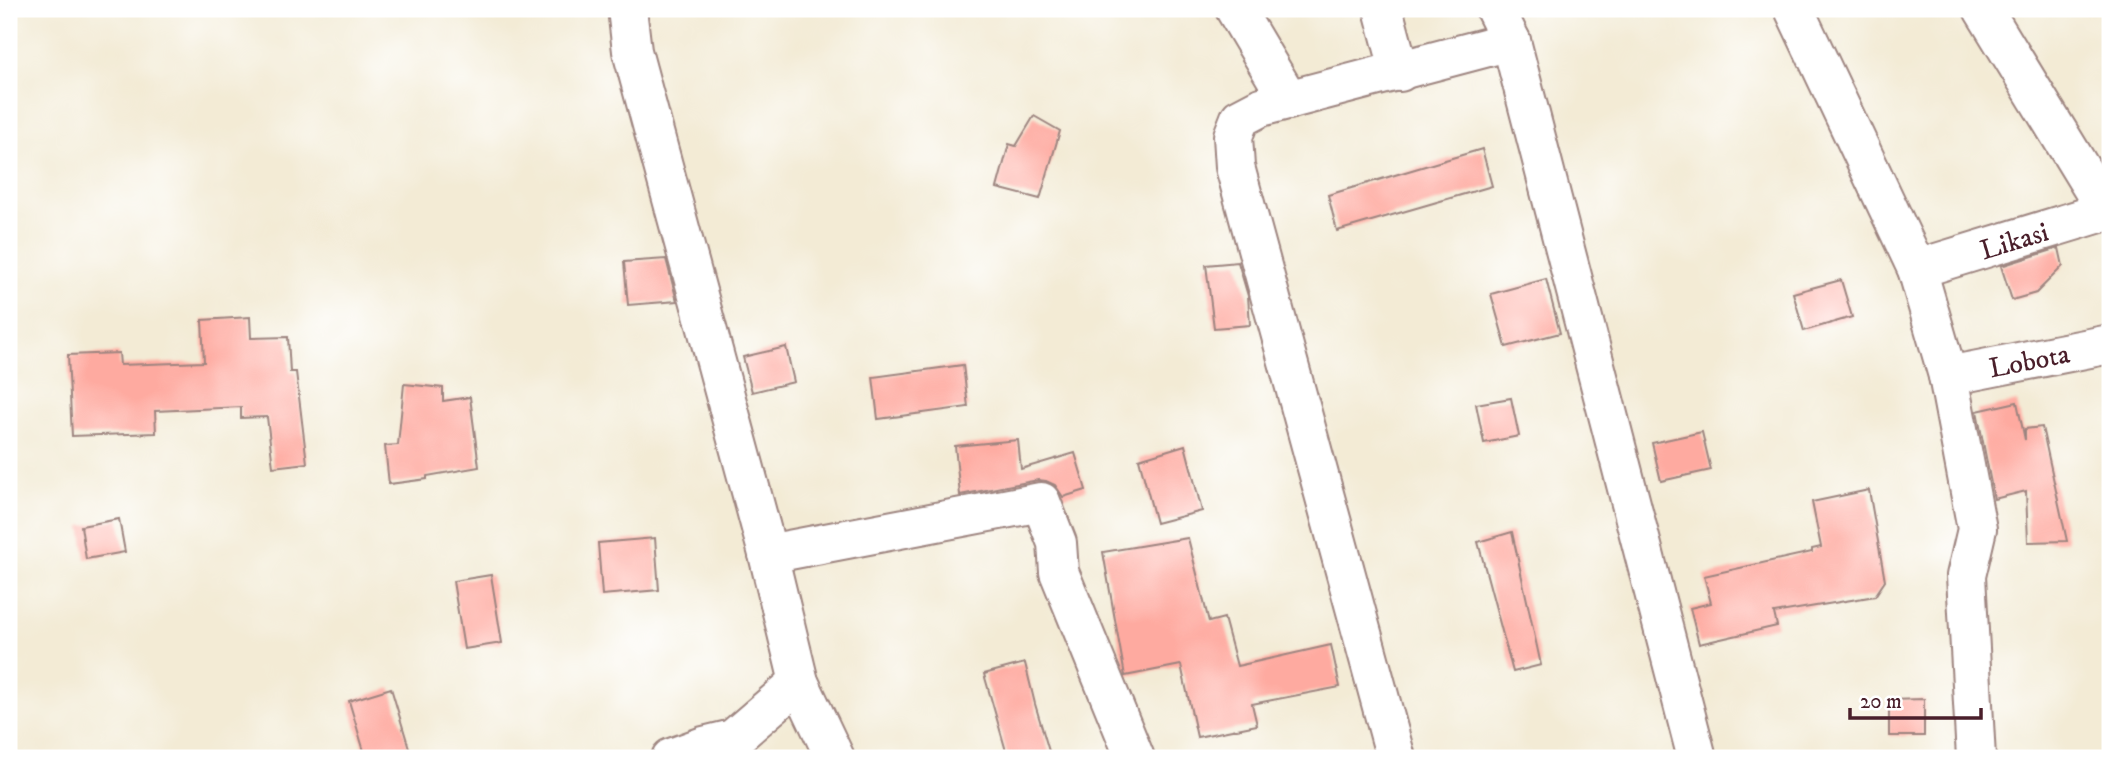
<svg xmlns="http://www.w3.org/2000/svg" width="2119" height="767" viewBox="0 0 2119 767" font-family="'IM FELL DW Pica',serif">
  <rect width="100%" height="100%" fill="#fff"/>
  <filter id="ink" filterUnits="userSpaceOnUse"><feTurbulence type="fractalNoise" baseFrequency=".0143" numOctaves="2"/><feDisplacementMap in="SourceGraphic" scale="14" xChannelSelector="R" yChannelSelector="G"/><feConvolveMatrix kernelMatrix="1 2 1 2 8 2 1 2 1" color-interpolation-filters="sRGB"/></filter>
  <filter id="wash" filterUnits="userSpaceOnUse"><feTurbulence type="fractalNoise" baseFrequency=".00686" numOctaves="4" result="noise"/><feDisplacementMap in="SourceGraphic" scale="28" xChannelSelector="R" yChannelSelector="G"/><feGaussianBlur stdDeviation="1.57" result="paint"/><feColorMatrix in="noise" values="0 0 0 0 0 0 0 0 0 0 0 0 0 0 0 0 0 1.4 0 .05"/><feComposite in="paint" operator="in"/></filter>
  <g filter="url(#wash)">
    <rect width="100%" height="100%" fill="#f3ebd5"/>
    <g id="blocks">
      <!-- building -->
      <g fill="#feaaa0">
        <polygon points="1034,116 1060,131 1040,199 997,188 1009,144 1016,146"/>
        <polygon points="1482,149 1492,186 1337,231 1328,195"/>
        <polygon points="2059,248 2063,266 2036,293 2012,300 2001,266"/>
        <polygon points="666,259 677,301 628,305 624,262"/>
        <polygon points="1238,262 1248,296 1250,325 1214,328 1206,265"/>
        <polygon points="1546,279 1560,333 1506,347 1491,294"/>
        <polygon points="1841,280 1852,317 1804,331 1793,293"/>
        <polygon points="250,317 251,338 288,337 290,372 296,372 307,463 273,467 267,417 241,418 241,407 155,411 156,433 72,436 68,355 119,353 120,365 204,362 202,320"/>
        <polygon points="786,347 794,382 752,392 743,357"/>
        <polygon points="963,365 968,407 878,419 873,377"/>
        <polygon points="404,384 443,388 443,401 470,397 479,467 427,476 427,479 389,484 385,446 398,445"/>
        <polygon points="1511,398 1519,436 1484,443 1476,404"/>
        <polygon points="2017,402 2025,440 2025,429 2042,427 2067,541 2028,542 2026,491 1994,499 1977,411"/>
        <polygon points="1702,432 1711,470 1661,481 1652,443"/>
        <polygon points="1018,440 1021,469 1075,453 1086,490 1063,497 1055,485 1046,481 1038,480 960,495 955,446"/>
        <polygon points="1185,445 1202,511 1156,523 1139,459"/>
        <polygon points="1869,490 1885,581 1875,596 1774,613 1777,626 1699,644 1690,608 1711,603 1704,576 1812,552 1812,549 1821,547 1812,502"/>
        <polygon points="119,519 125,552 86,559 81,526"/>
        <polygon points="1512,532 1541,665 1513,672 1478,542"/>
        <polygon points="655,538 659,590 602,595 598,543"/>
        <polygon points="1188,538 1209,622 1224,618 1237,666 1331,645 1340,687 1252,704 1257,725 1197,737 1181,665 1125,676 1103,552"/>
        <polygon points="491,575 502,643 464,649 453,581"/>
        <polygon points="1025,663 1035,704 1051,758 1008,758 984,674"/>
        <polygon points="391,688 412,758 366,758 349,701"/>
        <polygon points="1924,699 1924,736 1889,736 1889,700"/>
      </g>
    </g>
  </g>
  <g filter="url(#ink)">
    <use href="#blocks" fill-opacity="0" stroke="#9e8580" stroke-width="2"/>
    <g fill="none" stroke-linecap="round" stroke-linejoin="round">
      <!-- minor casing -->
      <g stroke="#9e8580" stroke-width="42">
        <g id="minor">
          <polyline points="627,9 632,51 768,554 799,682 835,758"/>
          <polyline points="1235,9 1289,100"/>
          <polyline points="1383,9 1400,72"/>
          <polyline points="1495,9 1511,41 1697,758"/>
          <polyline points="1794,9 1917,269 1948,376 1977,529 1966,576 1976,758"/>
          <polyline points="1983,9 2107,212"/>
          <polyline points="1917,269 2110,210"/>
          <polyline points="1948,376 2110,344"/>
          <polyline points="768,554 1041,502 1057,543 1059,572 1135,758"/>
          <polyline points="671,758 704,746 733,739 799,682"/>
          <polyline points="1396,758 1235,167 1233,136 1240,118 1261,107 1511,41"/>
        </g>
      </g>
      <!-- minor -->
      <use href="#minor" stroke="#fff" stroke-width="38"/>
    </g>
  </g>
  <g text-anchor="middle" stroke-width="5" stroke-linejoin="round" paint-order="stroke">
    <!-- street labels -->
    <g font-size="28" fill="#4a1f2b" stroke="#fff">
      <text transform="translate(2014 240) rotate(-17)" y="10">Likasi</text>
      <text transform="translate(2029 360) rotate(-11)" y="10">Lobota</text>
    </g>
  </g>
  <!-- margin -->
  <rect width="2119" height="767" fill="none" stroke="#fff" stroke-width="35"/>
  <!-- scale -->
  <path d="M1850 708v10h131v-10" fill="none" stroke="#4a1f2b" stroke-width="3.5"/>
  <text x="1860" y="708" font-size="21" fill="#4a1f2b" stroke="#ffffff" stroke-width="5" paint-order="stroke">20 m</text>
</svg>
